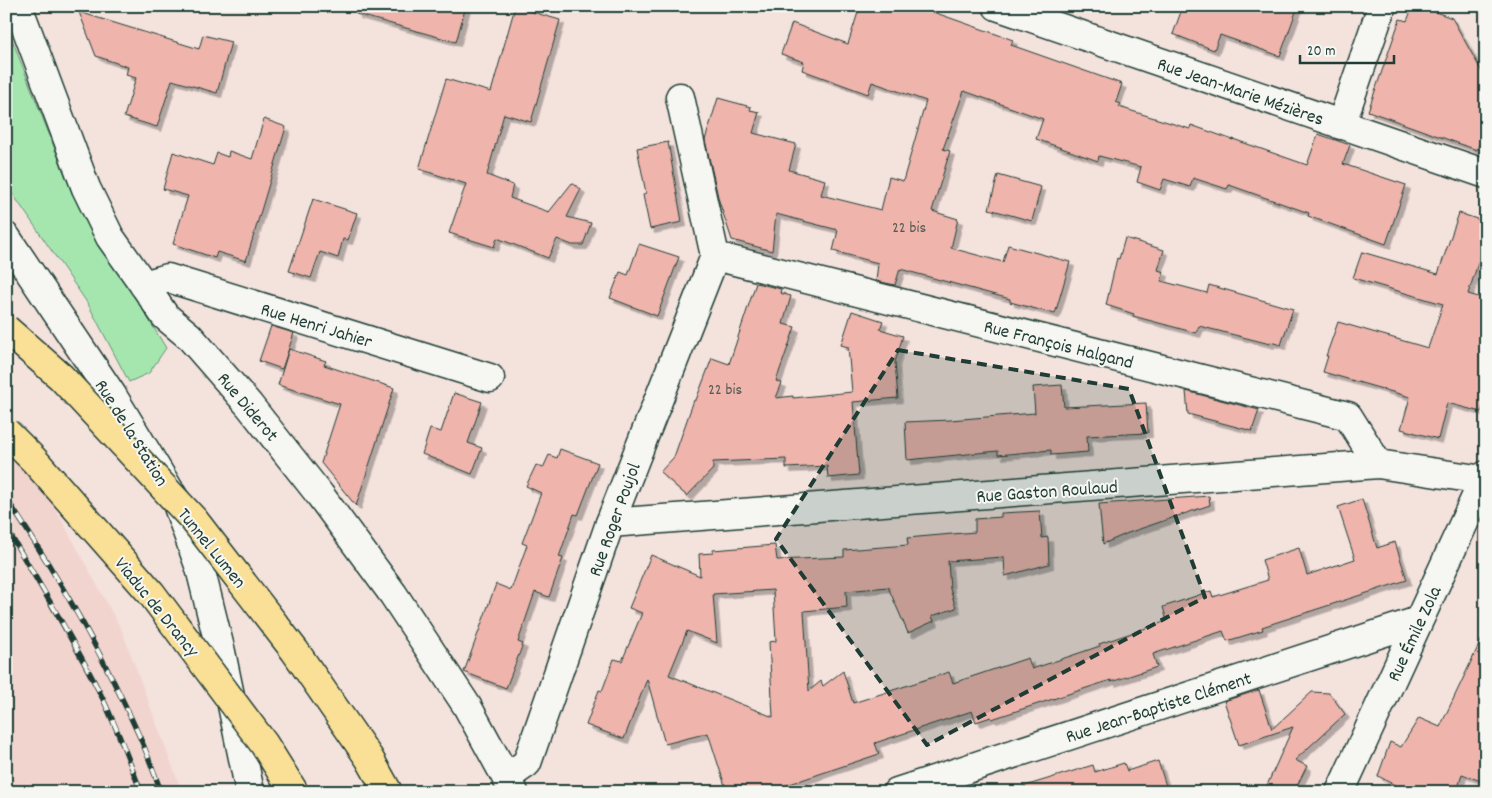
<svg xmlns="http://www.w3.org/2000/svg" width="1492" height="798" viewBox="0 0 1492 798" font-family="Dekko,sans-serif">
  <defs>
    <filter id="shadow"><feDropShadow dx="4.5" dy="4.5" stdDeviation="0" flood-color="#0004"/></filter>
  </defs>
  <rect width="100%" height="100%" fill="#f4e2dd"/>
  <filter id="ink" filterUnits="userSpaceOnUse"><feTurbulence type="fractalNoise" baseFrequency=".02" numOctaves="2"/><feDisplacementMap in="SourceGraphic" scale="10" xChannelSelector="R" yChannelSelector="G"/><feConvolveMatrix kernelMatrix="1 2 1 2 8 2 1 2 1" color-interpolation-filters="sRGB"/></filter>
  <g filter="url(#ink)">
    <!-- built -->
    <polygon fill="#f2d4ce" points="6,418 122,631 182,792 6,792"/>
    <!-- green -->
    <polygon fill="#a5e6af" stroke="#629272" points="6,24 72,193 166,348 149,373 129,382 88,304 6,184"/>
    <!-- building -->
    <g fill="#efb4ac" stroke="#1f3d34" fill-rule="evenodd" filter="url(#shadow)">
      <polygon points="357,6 466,6 456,42 356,14"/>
      <polygon points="860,6 916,6 1013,40 1011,45 1122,84 1116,102 1121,104 1119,107 1190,129 1191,125 1233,140 1233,139 1307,165 1318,134 1350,145 1343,164 1406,185 1386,244 1308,216 1309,213 1229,185 1227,189 1193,178 1190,187 1164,179 1160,190 1137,182 1141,167 1099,156 1098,161 1036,139 1043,119 964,91 943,149 950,151 932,211 958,219 951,248 1003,262 1008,245 1070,262 1055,314 1010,302 1010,299 900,269 895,285 876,281 878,263 833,251 838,230 776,214 772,251 732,240 719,201 705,140 718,98 751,107 750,110 759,112 753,133 796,144 789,170 825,180 821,195 881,210 889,177 903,181 926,101 872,82 868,94 802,70 804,62 781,54 792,23 848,44"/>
      <polygon points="1183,6 1298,6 1280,56 1220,35 1214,50 1173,34"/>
      <polygon points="1413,6 1419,6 1452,18 1486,79 1486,125 1477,150 1368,111 1400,19 1407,21"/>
      <polygon points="515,7 560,20 531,122 504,114 487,175 513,185 510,198 549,212 572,183 581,189 567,217 591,223 583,245 572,245 557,239 548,258 497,238 494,247 449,233 466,184 419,169 446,79 491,92"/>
      <polygon points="79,12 199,49 203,35 231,42 217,93 172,80 157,127 124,117 136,78 126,75 128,67 96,56"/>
      <polygon points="264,119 286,127 246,261 217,252 215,258 173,244 188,196 163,189 173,152 213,165 217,153 228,157 229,151 252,159"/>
      <polygon points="668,142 682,222 650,229 643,195 646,193 637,148"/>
      <polygon points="998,175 1041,187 1032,221 989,209"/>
      <polygon points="313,199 357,213 348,240 343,239 338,258 320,252 311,278 289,271"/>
      <polygon points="1459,213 1486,222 1486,239 1468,294 1486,299 1486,399 1481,412 1447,403 1438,439 1401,429 1410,397 1323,372 1328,356 1326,356 1338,322 1428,348 1443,304 1353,278 1362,252 1438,274"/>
      <polygon points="1125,238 1164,250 1158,270 1164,272 1161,281 1207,293 1209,285 1293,309 1281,345 1270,342 1270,344 1199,326 1196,333 1133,316 1134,314 1106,305 1117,258 1119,259"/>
      <polygon points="639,244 679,257 657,316 610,298 620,272 628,275"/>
      <polygon points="756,283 781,289 780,293 791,296 783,324 795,327 776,381 782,383 776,398 793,396 793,398 852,392 848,347 841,345 852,311 883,321 880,329 903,336 895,362 898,398 853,402 859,475 828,478 827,466 786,468 786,459 713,462 713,469 687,496 660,472 674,457 694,400 696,400 712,358 729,364"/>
      <polygon points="271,326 294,333 282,369 259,361"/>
      <polygon points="289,349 326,361 324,365 394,388 356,506 321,463 340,404 278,385"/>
      <polygon points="1062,385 1064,407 1146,403 1148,433 1087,436 1088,452 1051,455 1051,450 998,455 998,451 907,460 905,422 950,420 1035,413 1033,387"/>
      <polygon points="1186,391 1259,410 1252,431 1188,414"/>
      <polygon points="454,393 482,402 468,443 482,448 472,474 422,454 430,429 441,432"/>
      <polygon points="560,449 598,463 578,515 574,514 559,557 563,558 549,597 535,592 518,642 523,644 506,688 464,672 496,584 511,590 527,545 522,543 541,493 526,486 536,465 543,468 549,455 557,458"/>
      <polygon points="1209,496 1210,505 1128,533 1103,544 1099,504"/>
      <path d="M1362 499 1377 548 1395 542 1407 580 1262 627 1263 630 1227 641 1223 631 1153 654 1157 667 1111 682V680L992 719 991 717 976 722 972 711 875 743 879 754 766 792H727L708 733 665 744 647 679 624 739 586 725 599 690 602 691 614 659 622 661 642 613 629 608 651 555 700 576 699 554 713 553V550L775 545 777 560 844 557V550L908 545 907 538 975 532V519L1001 517V513L1040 511 1042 538 1048 537 1049 564 1005 576 1004 557 948 561 950 589 956 608 932 616 934 621 908 633 888 587 846 591 847 607 804 611 809 691 821 681 823 686 843 671 853 703 949 672 953 683 1028 658 1032 669 1100 646 1099 644 1167 621 1163 607 1211 591 1213 597 1268 580 1262 560 1299 548 1307 575 1355 559 1338 507ZM773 590 776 641 769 642 773 717 669 675 687 631 717 643 713 594Z"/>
      <polygon points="1486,630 1486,783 1462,774 1457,792 1408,792 1378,776 1390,742 1401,747 1419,718 1440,727"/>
      <polygon points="1259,690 1272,729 1312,692 1329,693 1345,714 1295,760 1307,766 1294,792 1264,792 1293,727 1239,745 1224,701"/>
      <polygon points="1158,761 1168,792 1026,792 1025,786 1093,765 1095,772 1124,763 1127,771"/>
    </g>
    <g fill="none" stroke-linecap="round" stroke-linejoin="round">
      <!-- minor casing -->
      <g stroke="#1f3d34" stroke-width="31">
        <g id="minor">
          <polyline points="18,6 86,188 110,237 144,285 165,316 189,336 249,405 320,495 393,594 467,706 514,792"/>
          <polyline points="997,6 1486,174"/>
          <polyline points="680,97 715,256"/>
          <polyline points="1341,125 1382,6"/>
          <polyline points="6,237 112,395 176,501 200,568 221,652 250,792"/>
          <polyline points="715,256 1348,416 1378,464"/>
          <polyline points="144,285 168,278 490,378"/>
          <polyline points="610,523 1378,464 1483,480"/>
          <polyline points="507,777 527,763 610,523 715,256"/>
          <polyline points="897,792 1418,621"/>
          <polyline points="1340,792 1486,475"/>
        </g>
      </g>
      <!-- minor -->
      <use href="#minor" stroke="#f6f6f2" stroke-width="28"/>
      <!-- rail casing -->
      <g stroke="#1f3d34" stroke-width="5.5">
        <g id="rail">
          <path d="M6 498C57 574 105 658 142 742 149 758 155 775 161 792"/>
          <path d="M6 528C40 584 73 639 102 697 117 728 129 760 141 792"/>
        </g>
      </g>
      <!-- rail -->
      <use href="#rail" stroke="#f6f6f2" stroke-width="4" stroke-dasharray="11" stroke-linecap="butt"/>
      <!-- highway-bridge casing -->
      <g stroke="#1f3d34" stroke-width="31" stroke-linecap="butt">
        <g id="highway-bridge">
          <polyline points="6,329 61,377 194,520 295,651 369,758 388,792"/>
          <polyline points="6,432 34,460 151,593 264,744 294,792"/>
        </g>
      </g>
      <!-- highway-bridge -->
      <use href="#highway-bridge" stroke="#fadf96" stroke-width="28"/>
    </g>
  </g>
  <!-- marked area -->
  <path fill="#1f3d34" fill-opacity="0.2" stroke="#1f3d34" stroke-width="4" stroke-dasharray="10 6" stroke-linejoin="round" d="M898 350 1129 389 1205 597 927 745 776 539Z"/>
  <g text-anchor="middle" stroke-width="4" stroke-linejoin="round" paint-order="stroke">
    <!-- number labels -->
    <g font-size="16" fill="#535b52">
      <text x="909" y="232">22 bis</text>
      <text x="725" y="394">22 bis</text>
    </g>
    <!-- street labels -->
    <g font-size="19" fill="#1f3d34" stroke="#f6f6f2">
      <text transform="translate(1241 90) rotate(19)" y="7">Rue Jean-Marie Mézières</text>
      <text transform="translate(317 324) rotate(17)" y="7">Rue Henri Jahier</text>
      <text transform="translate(1059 343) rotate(14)" y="7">Rue François Halgand</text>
      <text transform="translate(249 406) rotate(50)" y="7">Rue Diderot</text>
      <text transform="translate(133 432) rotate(58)" y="7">Rue de la Station</text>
      <text transform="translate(1047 490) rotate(-4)" y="7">Rue Gaston Roulaud</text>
      <text transform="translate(613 519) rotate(-70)" y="7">Rue Roger Poujol</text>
      <text transform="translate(213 547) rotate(51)" y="7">Tunnel Lumen</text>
      <text transform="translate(158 606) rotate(51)" y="7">Viaduc de Drancy</text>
      <text transform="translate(1413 633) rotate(-65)" y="7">Rue Émile Zola</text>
      <text transform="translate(1158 706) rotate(-18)" y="7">Rue Jean-Baptiste Clément</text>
    </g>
  </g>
  <!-- margin -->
  <rect width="1492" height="798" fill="none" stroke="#f6f6f2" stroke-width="25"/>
  <rect x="12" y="12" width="1467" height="773" fill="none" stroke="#1f3d34" stroke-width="2" filter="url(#ink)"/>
  <!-- scale -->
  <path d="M1300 55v8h94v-8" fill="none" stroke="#1f3d34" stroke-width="2.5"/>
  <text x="1307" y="55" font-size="15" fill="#1f3d34" stroke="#f6f6f2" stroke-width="4" paint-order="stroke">20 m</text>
</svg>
